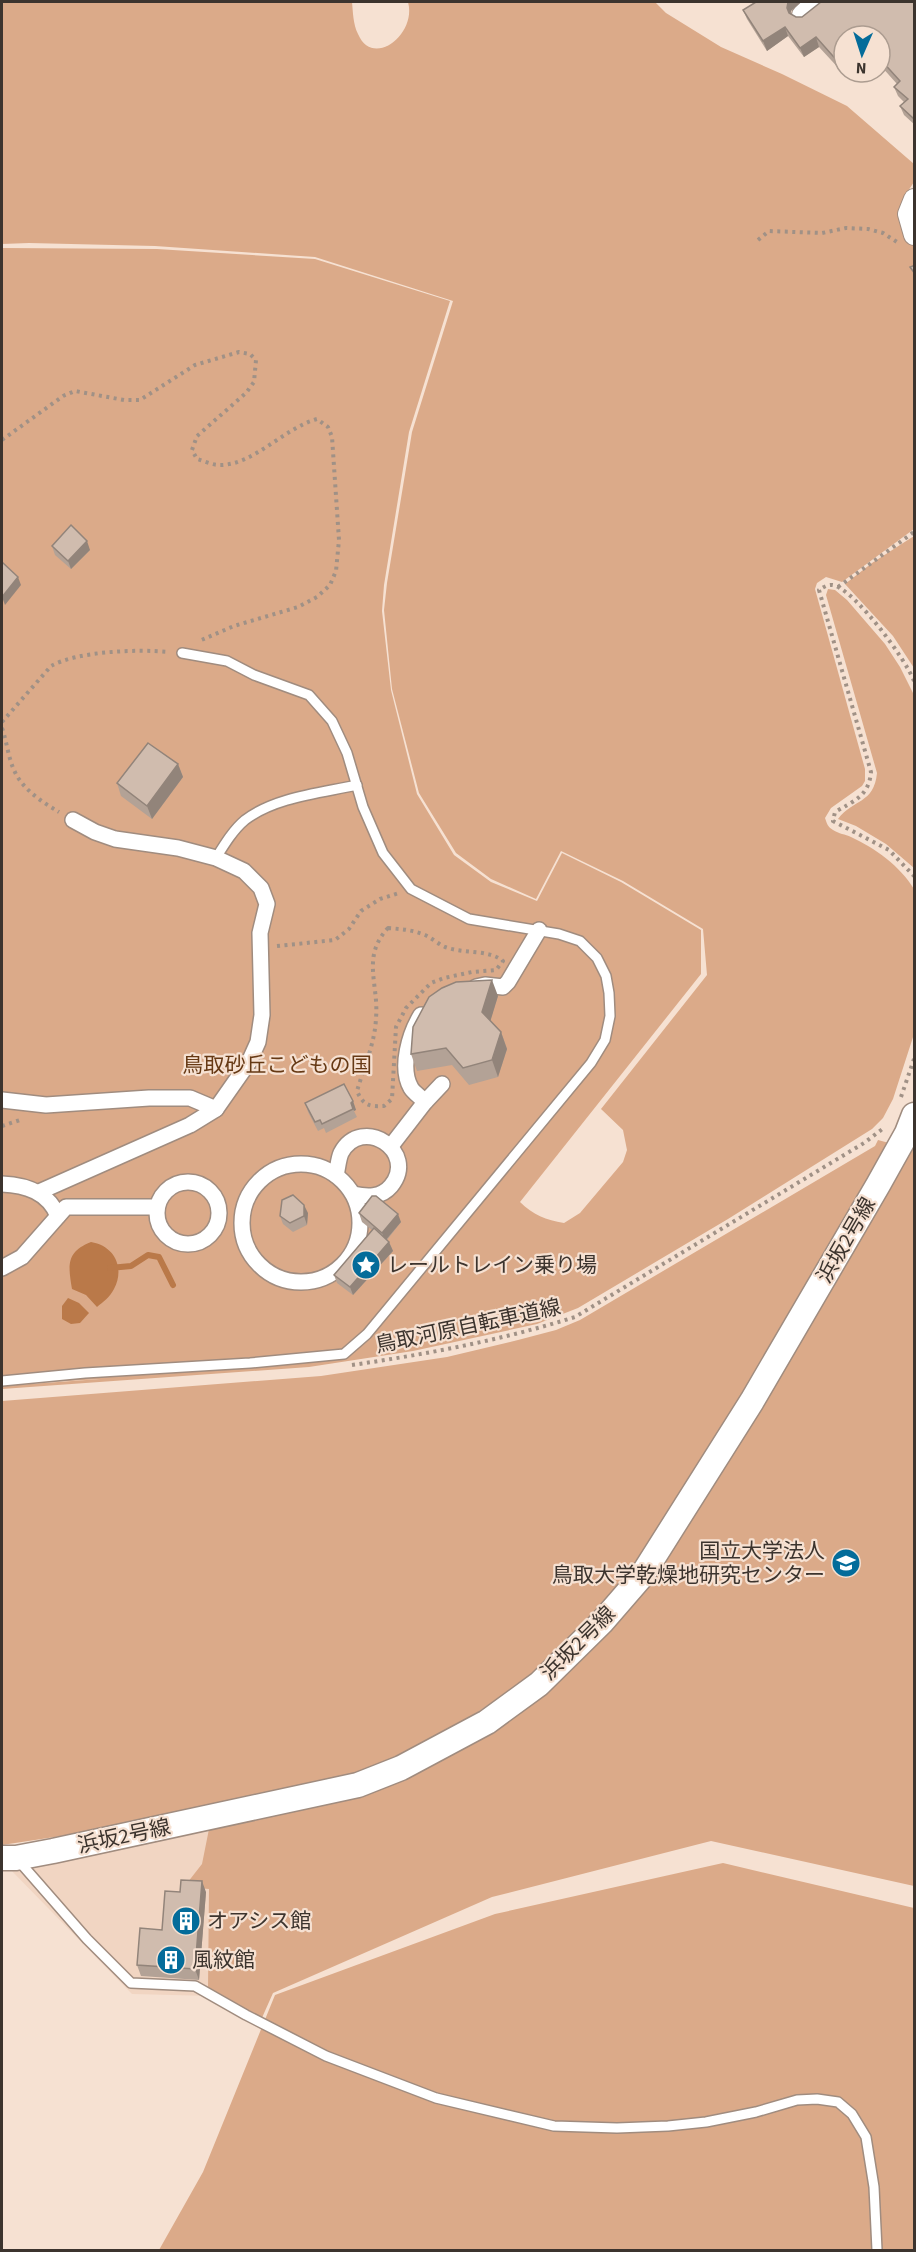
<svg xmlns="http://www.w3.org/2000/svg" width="916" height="2252" viewBox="0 0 916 2252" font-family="'Source Sans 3','Noto Sans JP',sans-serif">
  <rect width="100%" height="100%" fill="#f6e1d2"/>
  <!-- built -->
  <polygon fill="#f1d5c2" points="217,1830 211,1996 132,1994 10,1869"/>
  <!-- green -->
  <g fill="#dbaa89">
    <path d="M2 2H352C353 12 353 24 358 34 373 69 417 34 408 2H655L666 13 721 47 782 74 847 106 914 164V182L906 194 903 226 914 247V529L842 582 826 577 817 583 815 589 865 769V781L862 786 831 808 825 818C827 824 828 827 833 830 839 834 845 834 851 837 875 848 900 866 914 889V1034L893 1099 883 1118 872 1129 728 1219 578 1308 537 1324 413 1351 309 1367 2 1389V1386L100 1379 2 1385V248L157 249 315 259 450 301 409 432 384 585 382 611 391 690 417 794 454 855 491 882 537 901 562 853 621 882 701 930V974L520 1202C533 1215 546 1220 564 1223L580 1213 623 1162 627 1150 623 1130 601 1109 707 975 703 929 623 881 561 851 536 899 491 879 456 853 419 793 392 689 384 610 387 583 412 432 453 301 315 257 155 246 29 243 2 244Z"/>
    <polygon points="914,536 914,668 893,636 845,584 872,563"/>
    <path d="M828 589 835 590 847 600 885 644 900 667 914 695V868L886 844 856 826 838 819C853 799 874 804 877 773L826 595Z"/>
    <polygon points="878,1140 889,1143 890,1147 713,1443 646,1553 618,1588 549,1660 525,1680 448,1732 397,1759 350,1775 94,1831 2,1845 2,1401 321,1376 447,1357 518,1340 556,1330 580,1320 875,1146"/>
    <polygon points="914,1145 914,1886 711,1841 492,1897 273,1993 261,2020 208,1988 209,1889 184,1887 202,1864 209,1829 314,1807 349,1797 544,1692 603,1639 644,1590 683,1535"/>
    <polygon points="723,1863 914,1908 914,2250 159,2250 203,2172 275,1995 495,1914"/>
  </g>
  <!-- water -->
  <g fill="#ba7949">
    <path d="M91 1242C115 1246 125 1268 114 1289 110 1297 103 1302 97 1307L86 1295 72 1289C68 1265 66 1252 91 1242Z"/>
    <polygon points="68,1298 79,1303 89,1313 80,1323 71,1324 62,1319 62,1306"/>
  </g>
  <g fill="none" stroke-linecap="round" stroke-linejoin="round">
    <!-- stream -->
    <polyline stroke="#ba7949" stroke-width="6" points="110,1268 131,1266 148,1255 159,1257 173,1285"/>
    <!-- service casing -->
    <g stroke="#a08c7f" stroke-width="12">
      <g id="service">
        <path d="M216 858C224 845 233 830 245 820 275 797 321 793 357 785"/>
        <polyline points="2,1381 85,1373 250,1363 344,1354 367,1334 591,1063 605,1040 610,1016 609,993 606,976 597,958 580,941 559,934 469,919 411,889 383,853 363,807 347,753 332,721 309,695 254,675 227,661 182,653"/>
        <polyline points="18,1860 87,1939 131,1983 195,1986 246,2015 326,2056 436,2098 554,2126 617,2128 668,2126 706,2122 756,2112 797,2100 817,2099 838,2102 852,2114 866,2137 874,2187 877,2250"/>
      </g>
    </g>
    <!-- pedestrian casing -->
    <g stroke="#a08c7f" stroke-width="18">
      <g id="pedestrian">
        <polyline points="476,987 485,985 503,987 508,982 539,930"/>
        <path d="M421 1015C410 1033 399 1067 411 1088 414 1093 421 1097 425 1102"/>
        <polyline points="2,1100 46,1105 149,1098 190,1098 216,1109"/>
        <polyline points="391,1146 425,1102 442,1084"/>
        <circle cx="301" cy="1223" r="59"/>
        <path d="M336 1175C338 1168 338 1160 341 1153 362 1114 419 1152 391 1186 381 1198 367 1197 353 1194"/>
        <circle cx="188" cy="1213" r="31"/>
        <path d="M2 1184C26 1185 48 1192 58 1216"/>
        <polyline points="39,1192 190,1125 216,1109 249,1062 258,1042 262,1015 260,933 267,904 261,888 244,871 216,858 178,848 115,839 95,832 73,820"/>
        <polyline points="2,1268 22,1257 66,1207 157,1207"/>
      </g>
    </g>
    <!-- minor casing -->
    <g stroke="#a08c7f" stroke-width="22">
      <g id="minor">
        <polyline points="802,15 816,2"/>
        <polyline points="914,199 908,214 914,235"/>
      </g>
    </g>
    <!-- tertiary casing -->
    <g stroke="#a08c7f" stroke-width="27">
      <polyline id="tertiary" points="2,1858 16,1858 53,1851 358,1785 401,1768 487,1722 539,1684 602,1622 641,1577 752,1401 878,1185 907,1133 914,1115"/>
    </g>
    <!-- path -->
    <g stroke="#a09186" stroke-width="4" stroke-dasharray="3 4.5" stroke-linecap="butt">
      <polyline points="758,240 769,231 822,233 846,228 868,229 883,233 897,242"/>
      <path d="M2 440 63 396 75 391 124 400H140L195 365 239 352 250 354 256 360 254 382 246 393 197 436 192 450 197 459C204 461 212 465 220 465 254 465 284 428 317 419L328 427 332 437 339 540 336 571 330 585 317 597 298 607 234 626 199 641"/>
      <polyline points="838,587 914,532"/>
      <path d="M914 681C905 658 858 595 836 586 829 583 824 587 819 590L871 772C869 796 854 801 835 812L833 821 889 850 914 876"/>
      <path d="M2 722 51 666C78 651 137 649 169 652"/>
      <path d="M2 728C7 742 8 757 14 770 22 789 42 802 59 812"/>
      <path d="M388 928C401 929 413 930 425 935 432 938 438 944 445 947 464 954 488 949 503 961L496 970 472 972 444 978 431 983 406 1008 396 1027 392 1099 384 1106C369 1107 363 1105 357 1091 364 1067 375 1043 376 1018 379 984 361 957 388 928Z"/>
      <polyline points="277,946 335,940 349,929 361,911 380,899 399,893"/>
      <polyline points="901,1097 914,1059"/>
      <polyline points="2,1126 20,1120"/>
      <path d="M352 1365C428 1354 502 1340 575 1317L864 1143 885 1127"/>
    </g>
    <!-- service -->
    <use href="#service" stroke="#fff" stroke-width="9"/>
    <!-- pedestrian -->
    <use href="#pedestrian" stroke="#fff" stroke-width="15"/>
    <!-- minor -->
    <use href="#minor" stroke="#fff" stroke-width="20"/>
    <!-- tertiary -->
    <use href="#tertiary" stroke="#fff" stroke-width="24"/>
  </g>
  <!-- wall -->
  <g fill="#b3a296">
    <polygon points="915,2 915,125 904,115 900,106 904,102 898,96 894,87 897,84 880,65 880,36 844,36 844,72 843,73 819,47 804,57 788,36 767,51 747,19 743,10 791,11 790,14 796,17 802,17"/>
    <polygon points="52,546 90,550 71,569 55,555"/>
    <polygon points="178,764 183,777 152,819 121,796 117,783"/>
    <polygon points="498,996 490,1021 501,1032 507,1049 498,1077 469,1085 452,1065 417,1071 411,1054"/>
    <polygon points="353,1101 356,1110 354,1111 357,1117 326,1133 324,1128 318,1131 308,1112 305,1103"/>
    <polygon points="308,1213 307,1225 293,1232 283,1224 280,1216"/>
    <polygon points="359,1213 401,1222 387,1240 389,1242 393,1251 353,1295 337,1283 334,1275 372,1230 362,1222"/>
    <polygon points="180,1892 206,1892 199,1980 141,1976 137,1965 162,1930"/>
  </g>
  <!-- shaded-wall -->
  <g fill="#92847a">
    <polygon points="788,2 801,2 791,11 790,17 787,8"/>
    <polygon points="785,27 788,36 767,51 763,41"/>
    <polygon points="816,37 819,47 804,57 800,48"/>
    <polygon points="844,60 844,72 843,73 840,64"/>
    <polygon points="87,541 90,550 71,569 68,561"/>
    <polygon points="18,577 21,585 5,605 2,597"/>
    <polygon points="178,764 183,777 152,819 147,806"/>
    <polygon points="492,980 498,996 488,1029 482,1012"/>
    <polygon points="501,1032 507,1049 498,1077 492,1060"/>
    <polygon points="353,1101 356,1110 354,1111 351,1103"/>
    <polygon points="304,1205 308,1213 307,1225 304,1216"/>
    <polygon points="398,1214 401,1222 385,1241 382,1233"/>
    <polygon points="389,1242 393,1251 353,1295 350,1287"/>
    <polygon points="202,1881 206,1892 199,1980 195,1969"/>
  </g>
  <!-- building -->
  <g fill="#d0bcae" stroke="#92847a" stroke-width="1.5">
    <polygon points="756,2 788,2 787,8 789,13 796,17 802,17 821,2 915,2 915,117 913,118 900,106 908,99 894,87 900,81 880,59 880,36 844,36 844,60 840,64 816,37 800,48 785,27 763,41 743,10"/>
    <polygon points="915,265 915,274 910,267"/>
    <polygon points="71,525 87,541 68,561 52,546"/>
    <polygon points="2,562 18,577 2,597"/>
    <polygon points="148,743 178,764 147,806 117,783"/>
    <polygon points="492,980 482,1012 501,1032 492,1060 463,1068 446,1048 411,1054 413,1027 429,997 442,988 456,982"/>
    <polygon points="344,1084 353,1101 351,1103 353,1109 322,1124 320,1120 315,1122 305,1103"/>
    <polygon points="293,1195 304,1205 304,1216 290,1223 280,1216 282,1200"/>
    <polygon points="372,1196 376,1196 398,1214 382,1233 359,1213"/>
    <polygon points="374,1228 389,1242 350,1287 334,1275"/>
    <polygon points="181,1880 202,1881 195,1969 137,1965 140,1928 162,1930 165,1891 180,1892"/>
  </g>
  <!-- icons -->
  <defs>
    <g id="sight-disc" transform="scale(1.5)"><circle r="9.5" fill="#046c9a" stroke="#f6e1d2"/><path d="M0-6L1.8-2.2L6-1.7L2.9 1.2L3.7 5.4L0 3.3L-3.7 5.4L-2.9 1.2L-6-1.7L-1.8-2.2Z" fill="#fff"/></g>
    <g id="school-disc" transform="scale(1.5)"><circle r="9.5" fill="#046c9a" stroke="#f6e1d2"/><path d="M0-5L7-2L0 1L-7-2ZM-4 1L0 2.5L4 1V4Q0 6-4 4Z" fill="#fff"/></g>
    <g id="building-disc" transform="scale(1.5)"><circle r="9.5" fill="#046c9a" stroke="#f6e1d2"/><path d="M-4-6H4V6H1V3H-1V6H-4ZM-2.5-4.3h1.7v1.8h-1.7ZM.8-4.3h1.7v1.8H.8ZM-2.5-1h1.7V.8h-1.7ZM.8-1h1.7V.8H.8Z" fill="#fff"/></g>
  </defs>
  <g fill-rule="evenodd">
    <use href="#sight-disc" x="366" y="1265"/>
    <use href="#school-disc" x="846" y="1563"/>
    <use href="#building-disc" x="186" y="1921"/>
    <use href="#building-disc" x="171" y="1960"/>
  </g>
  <g text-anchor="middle" stroke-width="4.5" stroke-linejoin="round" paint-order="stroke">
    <!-- park labels -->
    <g font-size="21" fill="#663914" stroke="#f6e1d2">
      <text x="277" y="1072">鳥取砂丘こどもの国</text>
    </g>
    <!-- street labels -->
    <g font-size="21" fill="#3c342e" stroke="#f6e1d2">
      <text transform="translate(846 1240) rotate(-60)" y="7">浜坂2号線</text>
      <text transform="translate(468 1326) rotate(-12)" y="7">鳥取河原自転車道線</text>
      <text transform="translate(578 1643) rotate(-45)" y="7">浜坂2号線</text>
      <text transform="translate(124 1836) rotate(-12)" y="7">浜坂2号線</text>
    </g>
    <!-- poi labels -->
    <g font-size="21" fill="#3c342e" stroke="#f6e1d2" text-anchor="start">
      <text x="387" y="1272">レールトレイン乗り場</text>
      <text x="825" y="1558" text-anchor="end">国立大学法人<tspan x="825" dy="24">鳥取大学乾燥地研究センター</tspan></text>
      <text x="207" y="1928">オアシス館</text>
      <text x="192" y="1967">風紋館</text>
    </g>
  </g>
  <!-- border -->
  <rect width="916" height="2252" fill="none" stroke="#3c342e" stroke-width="6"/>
  <!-- north arrow -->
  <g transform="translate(862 54) rotate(183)"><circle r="28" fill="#f6e1d2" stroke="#ac9c90" stroke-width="1.5"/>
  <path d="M0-4.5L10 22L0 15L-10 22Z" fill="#046c9a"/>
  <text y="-9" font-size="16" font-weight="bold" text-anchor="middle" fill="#3c342e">N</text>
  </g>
</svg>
